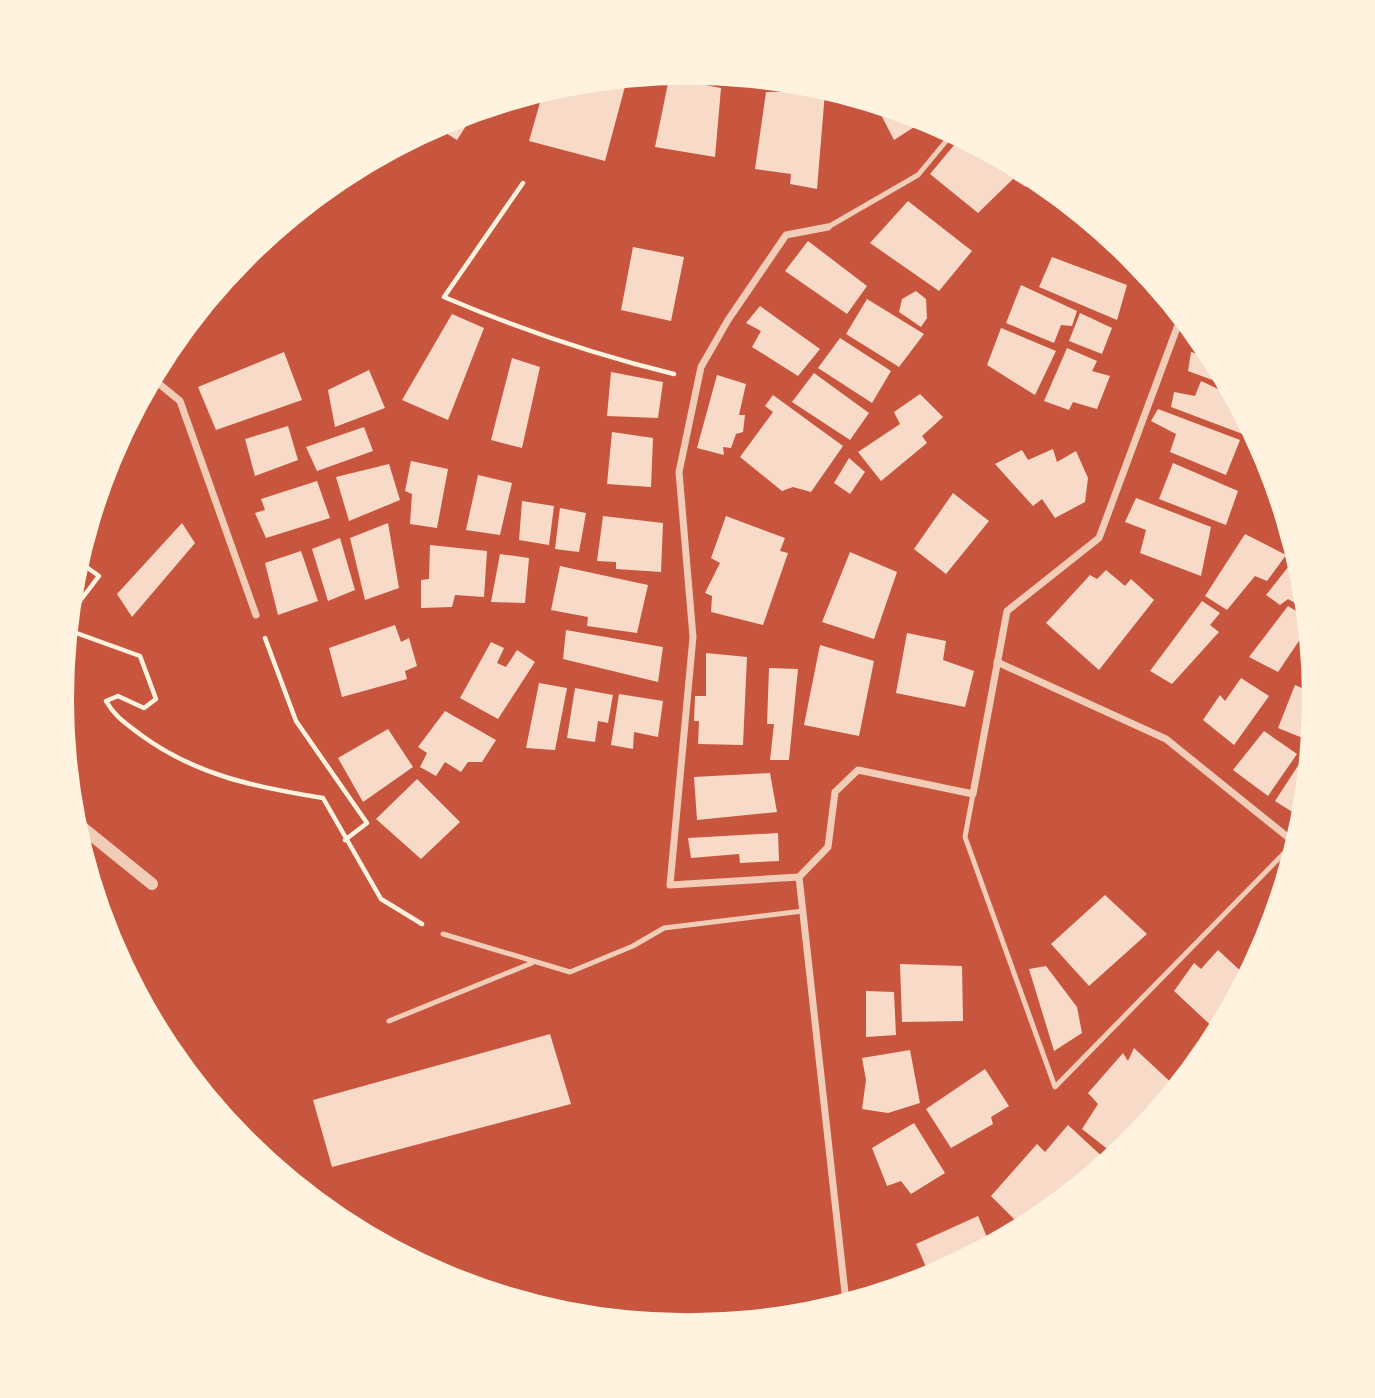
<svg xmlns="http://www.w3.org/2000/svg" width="1375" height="1398" viewBox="0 0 1375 1398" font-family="'Titillium Web',sans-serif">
  <rect width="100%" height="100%" fill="#c8553d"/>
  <!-- building -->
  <g fill="#f7dbc8">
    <polygon points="669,78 721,88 715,157 655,147"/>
    <polygon points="627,79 605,161 529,141 543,92 566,85"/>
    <polygon points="766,92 825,92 817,189 790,184 791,174 755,169"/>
    <polygon points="876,105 907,114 925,120 894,140"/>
    <polygon points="475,112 457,140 436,127 448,120"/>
    <polygon points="960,138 1033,177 1026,187 1013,179 978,213 930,174"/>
    <polygon points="908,201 972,251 939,291 870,243"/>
    <polygon points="808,241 867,286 847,314 785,271"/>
    <polygon points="633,247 684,257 671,321 621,310"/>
    <polygon points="1052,257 1127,285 1117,320 1039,287"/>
    <polygon points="1021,285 1077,311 1072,326 1061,325 1054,343 1006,323"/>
    <polygon points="916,291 926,299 927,318 921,327 899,312 902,299"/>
    <polygon points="867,299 924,334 899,367 846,334"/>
    <polygon points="760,306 820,349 798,376 752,347 761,331 746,323"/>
    <polygon points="1080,313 1112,328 1102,354 1069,341"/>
    <polygon points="452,314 484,328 448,420 402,400"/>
    <polygon points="1001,328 1056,351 1035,395 987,365"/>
    <polygon points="840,338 891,371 872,403 818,368"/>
    <polygon points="1067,348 1097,361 1092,371 1110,376 1097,409 1073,402 1069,410 1044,401"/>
    <polygon points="284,352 302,400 216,430 198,387"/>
    <polygon points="1191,352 1212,358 1226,385 1188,371"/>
    <polygon points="512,358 540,367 522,448 491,440"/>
    <polygon points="369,370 385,408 335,427 328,390"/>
    <polygon points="611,372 663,382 658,418 607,416"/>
    <polygon points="814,373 869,413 850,440 792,402"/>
    <polygon points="717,375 746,384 739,415 745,415 743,432 736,434 731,448 723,447 724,455 697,448"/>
    <polygon points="1201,381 1231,395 1250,429 1248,436 1171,407 1174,392 1195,396"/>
    <polygon points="920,394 943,417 922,436 927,443 881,481 858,452 900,424 894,412"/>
    <polygon points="773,395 843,446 811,492 793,487 782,491 740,457 773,412 765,406"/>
    <polygon points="1158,409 1240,440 1226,475 1170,452 1176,434 1151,421"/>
    <polygon points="288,426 298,460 255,476 245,439"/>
    <polygon points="364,427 373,451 317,471 306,447"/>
    <polygon points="612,432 653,438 651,487 607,484"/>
    <polygon points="1053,449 1057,462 1076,451 1088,478 1085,502 1055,518 1042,499 1033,506 995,464 1022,450 1028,460"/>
    <polygon points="849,458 865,472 850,494 834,483"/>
    <polygon points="411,461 448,469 437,528 410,524 412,494 405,491"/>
    <polygon points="1173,463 1238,491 1226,525 1159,499"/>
    <polygon points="389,464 400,500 349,521 336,477"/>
    <polygon points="478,475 512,483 500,535 466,530"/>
    <polygon points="317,481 330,518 266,538 255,513 265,510 261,499"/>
    <polygon points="953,493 989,521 946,574 914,549"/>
    <polygon points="1136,498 1211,527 1201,576 1140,553 1146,530 1125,522"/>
    <polygon points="522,501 554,506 549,545 519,540"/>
    <polygon points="560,508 586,513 579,552 555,549"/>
    <polygon points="603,516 663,523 661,572 616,569 616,562 597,561"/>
    <polygon points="726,516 785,538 780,551 788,553 763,625 711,612 712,596 705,593 720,563 711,558"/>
    <polygon points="182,523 195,543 132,617 117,594"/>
    <polygon points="388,523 399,588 365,600 350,538"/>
    <polygon points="1245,534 1286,555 1267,581 1255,576 1227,610 1205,596"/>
    <polygon points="340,538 355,590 328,601 312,549"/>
    <polygon points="430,545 487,551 484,597 455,595 452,607 421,608 421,580 429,579"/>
    <polygon points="301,551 318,601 278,615 265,563"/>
    <polygon points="850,552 897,572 874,639 822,622"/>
    <polygon points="500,554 529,558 525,603 491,602"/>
    <polygon points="1296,557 1302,577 1305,609 1288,599 1280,605 1266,595"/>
    <polygon points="560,566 648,585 637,633 587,626 588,617 551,610"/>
    <polygon points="1106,570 1125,586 1131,579 1154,600 1099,670 1046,623 1090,575 1097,579"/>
    <polygon points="1202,601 1220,613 1210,625 1219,632 1172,684 1150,671"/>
    <polygon points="1288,606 1306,617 1307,629 1278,672 1249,657"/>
    <polygon points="395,625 401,642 409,638 417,666 405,671 407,679 342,697 329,648"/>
    <polygon points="566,630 663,647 658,682 563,659"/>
    <polygon points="907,633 946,641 943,660 974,671 965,707 896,693"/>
    <polygon points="491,642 504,648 497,663 506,667 517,650 535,662 498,719 460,698"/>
    <polygon points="820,645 874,661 859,736 804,725"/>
    <polygon points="706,653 747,657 743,745 698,744 699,721 694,721 695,696 706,696"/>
    <polygon points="769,668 798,669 789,760 770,760 774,724 767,724"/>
    <polygon points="1241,678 1269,696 1234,745 1203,720 1220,695 1225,701"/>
    <polygon points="539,683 567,688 555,750 526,748"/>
    <polygon points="1295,685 1313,693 1310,741 1278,728"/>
    <polygon points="575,688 613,695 608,723 598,721 595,742 567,738"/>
    <polygon points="619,694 663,701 658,737 634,732 633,749 611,745"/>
    <polygon points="445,711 496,740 482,762 468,762 461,772 445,762 436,776 420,767 427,753 418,747"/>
    <polygon points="388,729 413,767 363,802 338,758"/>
    <polygon points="1264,731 1297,754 1268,796 1233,770"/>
    <polygon points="1303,758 1308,760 1302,818 1275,801"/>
    <polygon points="770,773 777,812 697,820 694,777"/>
    <polygon points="417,779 460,822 421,859 376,819"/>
    <polygon points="778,833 779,861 740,863 739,854 691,858 688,838"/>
    <polygon points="1105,895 1147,934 1089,986 1051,944"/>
    <polygon points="1218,950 1246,976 1217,1031 1174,991 1194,963 1201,969"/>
    <polygon points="900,964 962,966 963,1021 902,1022"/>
    <polygon points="1046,966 1077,1007 1082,1033 1054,1051 1029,969"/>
    <polygon points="866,991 894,992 896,1035 866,1037"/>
    <polygon points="550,1034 571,1104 332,1167 313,1100"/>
    <polygon points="1134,1048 1176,1087 1115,1155 1082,1129 1098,1104 1088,1093 1123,1053 1128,1061"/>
    <polygon points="910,1050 920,1103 888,1113 862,1109 866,1080 862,1058"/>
    <polygon points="985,1069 1009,1106 991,1117 993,1124 951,1148 926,1109"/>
    <polygon points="914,1123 945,1173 911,1194 901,1181 887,1186 872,1148"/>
    <polygon points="1068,1125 1107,1161 1035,1220 1022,1227 991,1196 1037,1144 1045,1152"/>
    <polygon points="258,1140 262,1156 246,1143"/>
    <polygon points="978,1216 990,1244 930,1276 916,1244"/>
  </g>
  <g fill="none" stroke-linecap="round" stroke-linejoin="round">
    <!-- path -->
    <g stroke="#fff3e0" stroke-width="4.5">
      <path d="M523 183 444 297C519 329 595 355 674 374"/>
      <polyline points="70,614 99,576 78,561"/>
      <path d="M68 630 140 656 156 699 144 708 118 696 106 701C115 717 127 724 141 735 197 776 256 787 323 798L381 899 422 924"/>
      <polyline points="265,638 296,721 367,823 345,840"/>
    </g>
    <!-- service -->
    <g stroke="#f1ccb7" stroke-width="5">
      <polyline points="828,227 918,175 952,134"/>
      <polyline points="973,794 965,837 1055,1087 1294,843"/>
      <polyline points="443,934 570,972 633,946 664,928 803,911"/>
      <polyline points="389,1021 532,963"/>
    </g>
    <!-- minor -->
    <g stroke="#f1ccb7" stroke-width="7">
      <polyline points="828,227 786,235 728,320 701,367 679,472 693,637 670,885 799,877 828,847 835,792 858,770 973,794 1007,611 1099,538 1181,317"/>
      <polyline points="152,378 180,401 256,615"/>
      <polyline points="997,662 1166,739 1295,843"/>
      <polyline points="799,877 846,1302"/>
    </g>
    <!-- tertiary -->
    <g stroke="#f1ccb7" stroke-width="12">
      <polyline points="73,820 152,884"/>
      <polyline points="111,943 114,945"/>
    </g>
  </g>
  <!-- crop -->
  <path d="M0 0H1375V1398H0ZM74 699a614 614 0 1 1 1228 0a614 614 0 1 1-1228 0Z" fill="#fff3e0" fill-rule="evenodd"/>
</svg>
